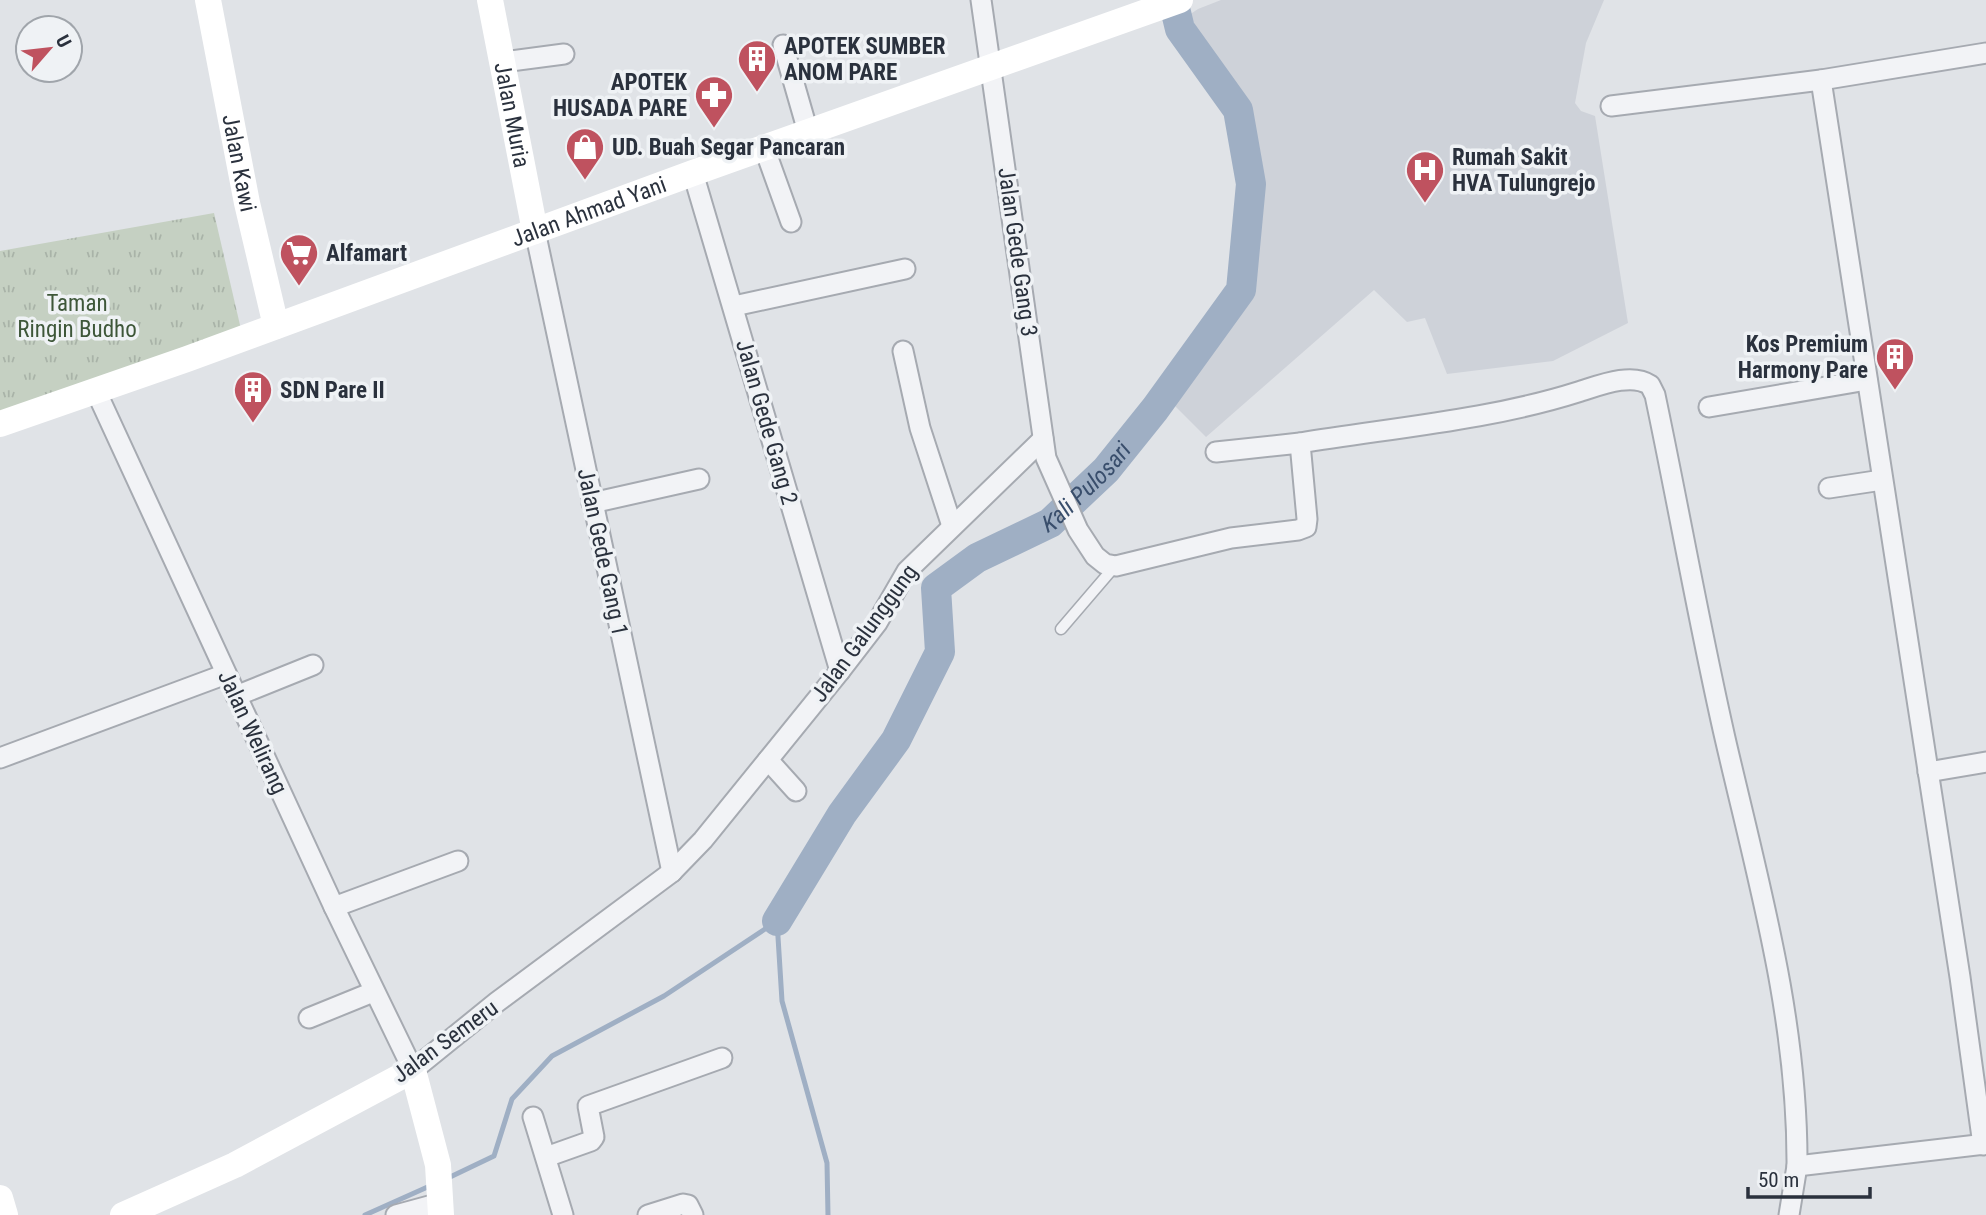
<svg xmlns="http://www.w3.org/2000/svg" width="1986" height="1215" viewBox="0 0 1986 1215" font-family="'Roboto Condensed',sans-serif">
  <defs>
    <pattern id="park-tufts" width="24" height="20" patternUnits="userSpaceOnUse" patternTransform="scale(1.75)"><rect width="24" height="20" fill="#c5d0c2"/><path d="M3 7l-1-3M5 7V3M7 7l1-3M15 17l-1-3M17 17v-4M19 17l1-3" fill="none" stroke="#a9b3a8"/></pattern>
  </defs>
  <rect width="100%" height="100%" fill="#e0e3e7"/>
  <!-- built -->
  <polygon fill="#ced2d9" points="1221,0 1604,0 1586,43 1575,103 1581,111 1595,116 1628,323 1553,361 1447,374 1425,318 1407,322 1374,290 1206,437 1160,391 1229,290 1253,119 1189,15 1198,9"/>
  <!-- park -->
  <polygon fill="url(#park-tufts)" points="214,213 243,338 0,424 0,251"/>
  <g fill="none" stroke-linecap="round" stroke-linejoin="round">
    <!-- stream -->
    <g stroke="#9fafc4" stroke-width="5">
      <polyline points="777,921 782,1001 827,1163 828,1215"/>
      <polyline points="448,1178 494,1156 512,1099 552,1056 664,996 777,921"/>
      <polyline points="365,1215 432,1185"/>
    </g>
    <!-- river -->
    <path stroke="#9fafc4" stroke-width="30" id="s1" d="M777 921 842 814 896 740 940 652 936 588 977 558 1050 523 1106 470 1155 409 1241 290 1251 184 1238 110 1180 29 1173 0"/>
    <!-- lane casing -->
    <g stroke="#a6aab1" stroke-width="13">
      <polyline id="lane" points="1061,629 1115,566"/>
    </g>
    <!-- street casing -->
    <g stroke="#a6aab1" stroke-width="23">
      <g id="street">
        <path d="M981 0 1046 458 1078 530 1095 556 1105 564 1116 566 1231 538 1298 530 1306 527 1307 519 1300 443C1391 428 1490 420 1578 392 1598 386 1631 372 1650 385L1655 395C1679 509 1699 624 1725 738 1758 881 1798 1018 1797 1166"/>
        <polyline points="783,45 808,132"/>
        <polyline points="503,62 564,54"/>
        <polyline points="1821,80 1960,977 1983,1145"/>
        <polyline points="1611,106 1821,80 1986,53"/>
        <polyline points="764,147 791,222"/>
        <polyline points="693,173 840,671"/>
        <polyline points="535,231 672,872"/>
        <polyline points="734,306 905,269"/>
        <polyline points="903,351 920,428 952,526"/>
        <polyline points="96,391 334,907 413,1070 497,1002 672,872 703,840 840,671 877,623 907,571 1043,439"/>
        <polyline points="1709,407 1867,380"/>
        <polyline points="1216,452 1300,443"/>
        <polyline points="1829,488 1882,480"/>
        <polyline points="592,503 699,479"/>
        <polyline points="236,696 313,665"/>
        <polyline points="0,758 226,674"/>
        <polyline points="768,760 796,791"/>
        <polyline points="1928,772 1986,762"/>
        <polyline points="334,907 458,861"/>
        <polyline points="309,1018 373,992"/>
        <polyline points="533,1117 563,1215"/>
        <polyline points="546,1157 591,1141 594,1137 588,1106 722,1058"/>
        <polyline points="396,1215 440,1203"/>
        <polyline points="648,1215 683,1204 688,1205 693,1215"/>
        <polyline points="1789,1215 1797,1166 1986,1144"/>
      </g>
    </g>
    <!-- lane -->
    <use href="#lane" stroke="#f2f3f6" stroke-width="10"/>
    <!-- street -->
    <use href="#street" stroke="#f2f3f6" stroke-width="19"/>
    <!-- secondary -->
    <g stroke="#fff" stroke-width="26">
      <path id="s2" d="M208 0 247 203 276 326"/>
      <path id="s3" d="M490 0 535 231"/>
      <path id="s4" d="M0 424 187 359 693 173 1180 0"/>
      <polyline points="0,1198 5,1215"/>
      <polyline points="123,1215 235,1165 413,1070 438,1165 441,1215"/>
    </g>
  </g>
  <!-- icons -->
  <defs>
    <g id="building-pin" transform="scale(2.0125)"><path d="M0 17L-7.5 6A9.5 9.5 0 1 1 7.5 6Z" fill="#bf525f" stroke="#eff2f5"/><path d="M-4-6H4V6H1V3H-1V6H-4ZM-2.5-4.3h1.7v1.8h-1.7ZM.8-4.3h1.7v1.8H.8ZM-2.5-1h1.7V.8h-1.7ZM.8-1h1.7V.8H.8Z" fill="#fff"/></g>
    <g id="pharmacy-pin" transform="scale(2.0125)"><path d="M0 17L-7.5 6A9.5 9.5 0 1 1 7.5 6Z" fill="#bf525f" stroke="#eff2f5"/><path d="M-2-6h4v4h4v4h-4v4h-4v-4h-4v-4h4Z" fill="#fff"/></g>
    <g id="shop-pin" transform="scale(2.0125)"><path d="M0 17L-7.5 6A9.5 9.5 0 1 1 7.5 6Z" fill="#bf525f" stroke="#eff2f5"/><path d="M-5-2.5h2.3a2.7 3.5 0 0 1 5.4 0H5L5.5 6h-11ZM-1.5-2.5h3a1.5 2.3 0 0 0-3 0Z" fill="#fff"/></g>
    <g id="hospital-pin" transform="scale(2.0125)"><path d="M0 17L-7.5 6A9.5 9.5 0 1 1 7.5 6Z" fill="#bf525f" stroke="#eff2f5"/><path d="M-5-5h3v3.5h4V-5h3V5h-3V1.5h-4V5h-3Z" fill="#fff"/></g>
    <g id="supermarket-pin" transform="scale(2.0125)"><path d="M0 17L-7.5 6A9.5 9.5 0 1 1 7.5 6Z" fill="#bf525f" stroke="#eff2f5"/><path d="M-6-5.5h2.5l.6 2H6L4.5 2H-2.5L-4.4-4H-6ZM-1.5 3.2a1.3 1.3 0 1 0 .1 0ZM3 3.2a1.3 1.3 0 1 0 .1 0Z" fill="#fff"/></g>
  </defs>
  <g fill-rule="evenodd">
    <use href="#building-pin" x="757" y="59"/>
    <use href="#pharmacy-pin" x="714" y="95"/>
    <use href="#shop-pin" x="585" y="147"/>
    <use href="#hospital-pin" x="1425" y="170"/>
    <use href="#supermarket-pin" x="299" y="253"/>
    <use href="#building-pin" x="1895" y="357"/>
    <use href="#building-pin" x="253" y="390"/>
  </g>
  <g text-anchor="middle" stroke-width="7" stroke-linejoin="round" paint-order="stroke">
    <!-- poi labels -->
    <g font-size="23" font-weight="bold" fill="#2a313d" stroke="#eff2f5" text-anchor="start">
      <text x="784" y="54">APOTEK SUMBER<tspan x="784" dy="26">ANOM PARE</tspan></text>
      <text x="687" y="90" text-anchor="end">APOTEK<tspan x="687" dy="26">HUSADA PARE</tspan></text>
      <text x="612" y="155">UD. Buah Segar Pancaran</text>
      <text x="1452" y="165">Rumah Sakit<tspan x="1452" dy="26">HVA Tulungrejo</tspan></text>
      <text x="326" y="261">Alfamart</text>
      <text x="1868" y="352" text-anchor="end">Kos Premium<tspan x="1868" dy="26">Harmony Pare</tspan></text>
      <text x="280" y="398">SDN Pare II</text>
    </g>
    <!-- street labels -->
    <g font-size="23" fill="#2a313d" stroke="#eff2f5">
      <text dy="8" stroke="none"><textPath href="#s3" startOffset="117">Jalan Muria</textPath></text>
      <text dy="8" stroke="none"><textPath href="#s2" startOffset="166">Jalan Kawi</textPath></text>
      <text dy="8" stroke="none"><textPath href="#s4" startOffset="626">Jalan Ahmad Yani</textPath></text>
      <text transform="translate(1018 252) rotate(82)" y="8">Jalan Gede Gang 3</text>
      <text transform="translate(767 422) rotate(74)" y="8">Jalan Gede Gang 2</text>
      <text transform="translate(603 552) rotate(78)" y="8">Jalan Gede Gang 1</text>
      <text transform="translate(864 633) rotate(-54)" y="8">Jalan Galunggung</text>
      <text transform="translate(253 732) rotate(65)" y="8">Jalan Welirang</text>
      <text transform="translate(445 1041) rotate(-36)" y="8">Jalan Semeru</text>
    </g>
    <!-- park labels -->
    <g font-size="23" fill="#3e5739" stroke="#eff2f5">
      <text x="77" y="311">Taman<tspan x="77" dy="26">Ringin Budho</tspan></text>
    </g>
    <!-- water labels -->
    <g font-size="24" font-style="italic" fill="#394e6c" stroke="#eff2f5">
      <text dy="8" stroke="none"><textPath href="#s1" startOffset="562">Kali Pulosari</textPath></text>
    </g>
  </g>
  <!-- north arrow -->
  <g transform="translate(49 49) rotate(62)"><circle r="33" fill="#eff2f5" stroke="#a0a5ab" stroke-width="2"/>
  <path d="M0-5L12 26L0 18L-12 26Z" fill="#bf525f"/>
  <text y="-10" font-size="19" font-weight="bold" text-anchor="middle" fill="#2a313d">U</text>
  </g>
  <!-- scale -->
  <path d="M1748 1187v10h122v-10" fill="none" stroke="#2a313d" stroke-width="3.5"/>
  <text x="1758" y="1187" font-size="21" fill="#2a313d" stroke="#eff2f5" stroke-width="5" paint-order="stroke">50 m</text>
</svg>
